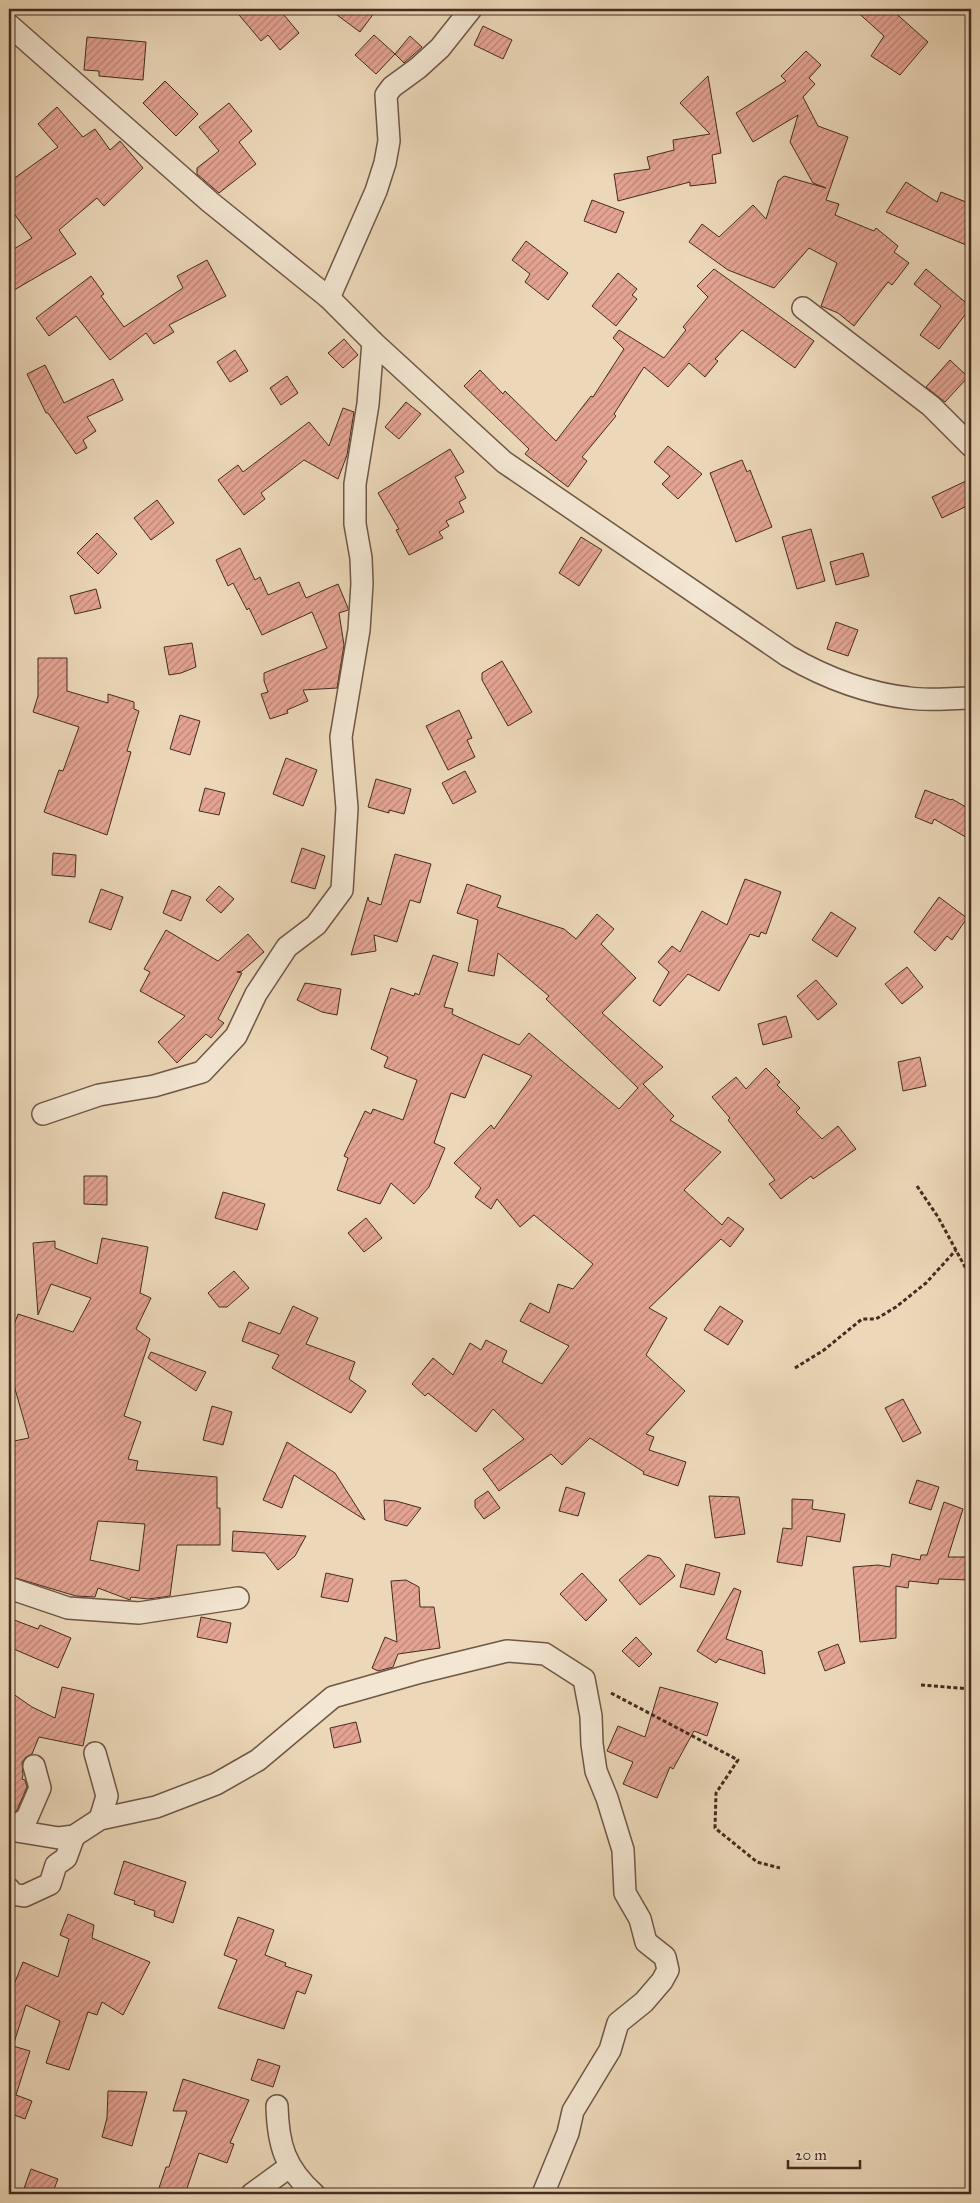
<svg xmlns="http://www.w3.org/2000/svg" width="980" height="2203" viewBox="0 0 980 2203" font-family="'IM FELL Great Primer',serif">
  <defs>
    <pattern id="building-hatch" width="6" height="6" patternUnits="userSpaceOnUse" patternTransform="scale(1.25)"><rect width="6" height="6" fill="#e5a493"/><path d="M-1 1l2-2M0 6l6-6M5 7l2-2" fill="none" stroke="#bb8678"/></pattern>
  </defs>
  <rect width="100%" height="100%" fill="#ecd8b9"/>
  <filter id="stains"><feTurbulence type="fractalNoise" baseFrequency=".004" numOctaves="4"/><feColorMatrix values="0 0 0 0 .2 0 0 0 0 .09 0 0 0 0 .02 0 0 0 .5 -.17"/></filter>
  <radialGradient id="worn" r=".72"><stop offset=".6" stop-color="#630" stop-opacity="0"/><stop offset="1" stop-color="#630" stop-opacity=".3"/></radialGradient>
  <!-- building -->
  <g fill="url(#building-hatch)" stroke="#452b20" fill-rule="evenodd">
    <polygon points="234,9 279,9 299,33 280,50 268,35 261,41"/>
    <polygon points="329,9 377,9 360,32"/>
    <polygon points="854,9 891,9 928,42 900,75 871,56 884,36"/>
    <polygon points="483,26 512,40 503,59 474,45"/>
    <polygon points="374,35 395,54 376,74 355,55"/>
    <polygon points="410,36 422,47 404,63 395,54"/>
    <polygon points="87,37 146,42 143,80 99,76 99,71 84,70"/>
    <polygon points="806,51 821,65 809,78 815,84 803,97 818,126 848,137 826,200 839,204 835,215 874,231 876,228 898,246 894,252 909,263 892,285 888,282 854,326 838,313 821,306 837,263 809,248 774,288 728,270 689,242 702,224 719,237 753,205 766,219 778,181 784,176 826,188 813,183 790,142 798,115 753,142 736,113 786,81 781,76"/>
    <polygon points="708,76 721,153 712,155 716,183 690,186 690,182 618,201 614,174 650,169 647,157 674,150 673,140 710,134 680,103"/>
    <polygon points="165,81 198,114 176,136 143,103"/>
    <polygon points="229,103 252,131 239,142 256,164 219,193 197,174 197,168 219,151 199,127"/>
    <polygon points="57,107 83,137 95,129 110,150 120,141 143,168 104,206 97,198 59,230 76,254 9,293 9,252 32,238 9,207 9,182 58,147 38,124"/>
    <polygon points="906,182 937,202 941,192 971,204 971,247 886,212"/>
    <polygon points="592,200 624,212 616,233 584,221"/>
    <polygon points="526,241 568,273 548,300 525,282 530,274 512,260"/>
    <polygon points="207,260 226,296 169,325 174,332 154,344 146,333 110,360 76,316 49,336 36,318 91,276 104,294 101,296 124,327 183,288 177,276"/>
    <polygon points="714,269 814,341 795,368 742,330 715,359 718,361 705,377 689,363 668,387 644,367 614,414 616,416 582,457 587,461 568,487 525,454 529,449 464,386 480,370 503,394 505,391 556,441 591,396 593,397 624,349 613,338 619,330 664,358 686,330 683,327 708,297 697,286"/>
    <polygon points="926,269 971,307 939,349 920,335 941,306 914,284"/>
    <polygon points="618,273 637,289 632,295 637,299 616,326 592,306"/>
    <polygon points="344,339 358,355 343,368 328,353"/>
    <polygon points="235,350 248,371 230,382 217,362"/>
    <polygon points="950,360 968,377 945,402 926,387"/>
    <polygon points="45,365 64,403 113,379 123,400 87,417 96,431 83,440 87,448 76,454 48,413 46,413 27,374"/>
    <polygon points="287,376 298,393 281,405 270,388"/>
    <polygon points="406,402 421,414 399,439 385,427"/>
    <polygon points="343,408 354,412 347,455 338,479 304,460 261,493 265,499 244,515 218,480 238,465 243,472 309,422 329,446"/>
    <polygon points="668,446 702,474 678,499 662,484 670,476 654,462"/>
    <polygon points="450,449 464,472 455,477 466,498 459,502 464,512 446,521 449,526 439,532 443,538 409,555 396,530 399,529 378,493"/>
    <polygon points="742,460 747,472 750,470 772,527 736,542 710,473"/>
    <polygon points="966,481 971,491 971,504 942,518 932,497"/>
    <polygon points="157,500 174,523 151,540 134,518"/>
    <polygon points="811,529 825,581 797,589 782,537"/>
    <polygon points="97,533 117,554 98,574 77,553"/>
    <polygon points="581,537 602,550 579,586 559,573"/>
    <polygon points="240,548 255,580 260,577 268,595 299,582 306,598 338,584 348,608 348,610 339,613 344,645 337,688 303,690 308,701 287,710 288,713 270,719 261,694 268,692 264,681 264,673 327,648 312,612 262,635 249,608 247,610 233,583 228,586 216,560"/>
    <polygon points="863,553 869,576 836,585 830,562"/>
    <polygon points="96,589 101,608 75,614 70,596"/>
    <polygon points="836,622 858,630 848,656 827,649"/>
    <polygon points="192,643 196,667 181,673 169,675 164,647"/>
    <polygon points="38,658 67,658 67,691 108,703 108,694 134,702 134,709 139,711 127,751 131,752 107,835 44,812 59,770 63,771 79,727 33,712 38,696"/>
    <polygon points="502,661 532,712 508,726 482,680 482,673"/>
    <polygon points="459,710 472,738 467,740 475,757 448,770 426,726"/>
    <polygon points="180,715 200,721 190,755 170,749"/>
    <polygon points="286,758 317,770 303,806 273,794"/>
    <polygon points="465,771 476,792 453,804 442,783"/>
    <polygon points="376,779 411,789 404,814 389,810 389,813 368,807"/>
    <polygon points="205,788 225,793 219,815 199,811"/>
    <polygon points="925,790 951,800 952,799 971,810 971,840 934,819 932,824 915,817"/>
    <polygon points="302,848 325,856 315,889 291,882"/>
    <polygon points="53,853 76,855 75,877 52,875"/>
    <polygon points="395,854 431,864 420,903 410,900 397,942 374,935 376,951 351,955 368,897 369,901 381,905"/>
    <polygon points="745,879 781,892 766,934 761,932 759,937 750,934 719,991 688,974 660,1006 653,1001 669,972 658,962 672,946 680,952 702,911 727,925"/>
    <polygon points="467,884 501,896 497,907 564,929 576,939 597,914 614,929 601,944 636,978 602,1013 663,1067 643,1084 674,1116 670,1120 721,1152 684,1190 722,1225 728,1217 744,1229 730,1247 721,1239 649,1308 667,1318 646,1355 685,1391 646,1434 654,1437 649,1450 686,1462 678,1486 643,1474 644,1472 590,1438 562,1465 551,1454 499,1491 483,1469 524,1439 493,1409 476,1432 428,1393 425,1396 412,1384 433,1358 453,1375 470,1343 481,1350 486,1340 507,1351 502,1362 542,1384 569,1346 520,1321 530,1303 549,1313 558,1284 573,1289 593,1264 534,1215 520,1227 497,1199 491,1209 475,1197 481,1188 454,1163 491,1125 494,1129 532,1076 483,1054 465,1098 451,1093 434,1143 445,1148 429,1187 414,1204 391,1183 380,1204 337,1190 348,1158 344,1156 365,1111 371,1114 373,1109 403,1120 417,1080 384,1067 388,1057 371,1049 391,988 414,996 415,993 419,995 433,955 458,963 444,1007 453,1009 452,1014 519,1045 529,1033 619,1109 638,1088 546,999 549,996 498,953 494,976 468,971 478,920 457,913"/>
    <polygon points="219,886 234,899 221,913 206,900"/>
    <polygon points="101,889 123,897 111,930 89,922"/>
    <polygon points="172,890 191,897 181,921 163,913"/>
    <polygon points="939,897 967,918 952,940 947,936 935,951 914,932"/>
    <polygon points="831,912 856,928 837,957 812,940"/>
    <polygon points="166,930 218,961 248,934 264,952 242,971 237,972 242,973 218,1019 224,1023 211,1038 206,1034 177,1063 158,1042 185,1016 140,991 150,972 144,969"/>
    <polygon points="907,967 923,987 902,1004 885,984"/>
    <polygon points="816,980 837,1004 818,1020 797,996"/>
    <polygon points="305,983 341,989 337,1015 322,1012 297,1000"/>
    <polygon points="786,1016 792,1037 763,1045 758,1024"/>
    <polygon points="920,1057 926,1086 903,1091 898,1062"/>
    <polygon points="766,1068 780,1082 777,1085 800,1108 796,1112 822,1139 838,1126 856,1149 813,1179 811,1176 781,1199 769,1184 775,1180 728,1120 730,1118 712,1097 736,1077 746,1089"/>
    <polygon points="84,1176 107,1176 107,1205 84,1204"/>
    <polygon points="223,1192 265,1204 257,1230 215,1218"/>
    <polygon points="366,1218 382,1238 364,1252 348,1233"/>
    <path d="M102 1238 148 1247 140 1293 151 1298 136 1329 150 1339 124 1416 141 1422 128 1459 138 1461 136 1470 217 1477V1508H220V1545H177L170 1596 148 1599 131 1597 130 1600 98 1588 95 1597 76 1596 9 1576V1442L29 1438 13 1382 9 1381V1338L18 1314 73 1332 91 1298 51 1284 38 1315 33 1243 55 1241V1248L97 1264ZM98 1521 145 1524 139 1571 90 1560Z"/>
    <polygon points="234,1271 249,1288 227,1307 219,1307 208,1293"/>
    <polygon points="293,1306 318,1318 306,1344 355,1362 349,1379 366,1391 351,1413 272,1368 279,1355 242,1341 249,1322 280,1334"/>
    <polygon points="720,1306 743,1321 728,1345 704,1330"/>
    <polygon points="151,1352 206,1372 196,1391 148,1358"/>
    <polygon points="903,1399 921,1433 903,1442 885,1408"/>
    <polygon points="212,1406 232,1412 223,1445 203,1440"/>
    <polygon points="287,1442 335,1473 365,1520 294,1475 282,1508 263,1500"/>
    <polygon points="917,1480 939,1487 931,1510 909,1503"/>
    <polygon points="566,1487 585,1493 578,1516 559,1511"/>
    <polygon points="488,1491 500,1508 484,1519 475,1507 475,1500"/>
    <polygon points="709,1496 739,1497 745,1534 715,1538"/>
    <polygon points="792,1499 813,1500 812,1509 845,1514 840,1542 807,1536 802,1566 777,1562 783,1528 792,1529"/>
    <polygon points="384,1500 396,1501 421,1508 407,1526 385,1520"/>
    <polygon points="944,1502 963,1509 948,1557 971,1557 971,1580 939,1579 938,1584 909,1581 908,1588 896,1586 896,1638 860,1642 853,1567 878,1565 890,1567 892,1554 920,1560 921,1555 927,1555"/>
    <polygon points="233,1531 306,1536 295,1556 278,1570 265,1553 232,1551"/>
    <polygon points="648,1555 660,1558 675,1576 640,1605 619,1580"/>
    <polygon points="686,1564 720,1573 714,1595 680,1587"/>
    <polygon points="326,1573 353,1579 348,1602 321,1597"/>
    <polygon points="582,1573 607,1600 586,1621 560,1594"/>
    <polygon points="406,1580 419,1587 420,1607 434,1607 440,1648 398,1654 393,1667 378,1671 372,1668 385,1637 397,1642 391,1581"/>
    <polygon points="734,1588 741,1591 726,1639 762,1651 765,1674 719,1659 716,1663 697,1651"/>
    <polygon points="201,1617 231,1623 227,1643 197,1637"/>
    <polygon points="9,1618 38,1629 40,1625 71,1638 58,1668 9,1647"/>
    <polygon points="636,1637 652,1654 639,1667 622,1651"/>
    <polygon points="838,1644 845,1663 825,1671 818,1652"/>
    <polygon points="62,1687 94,1694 83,1746 39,1737 32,1754 26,1757 22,1762 23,1775 22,1779 25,1780 27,1787 17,1810 9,1816 9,1691 32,1707 55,1718"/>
    <polygon points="660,1687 718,1703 707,1736 694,1731 673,1769 670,1767 657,1798 623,1784 633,1762 607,1751 618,1726 645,1737"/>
    <polygon points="356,1722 361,1742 334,1748 330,1728"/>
    <polygon points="124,1861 186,1882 173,1923 154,1916 155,1911 134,1904 135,1901 114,1894"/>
    <polygon points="68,1914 94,1925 92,1938 150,1962 123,2015 102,2002 97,2015 88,2012 69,2070 46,2063 60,2021 26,2005 13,2046 30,2051 16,2095 32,2101 25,2119 9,2113 9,1997 23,1962 58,1977 69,1939 60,1935"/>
    <polygon points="238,1917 274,1930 265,1955 286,1963 285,1966 312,1975 305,1994 297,1991 284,2029 218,2008 237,1960 224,1955"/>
    <polygon points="258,2059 280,2066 273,2087 251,2080"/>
    <polygon points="183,2079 249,2100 230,2143 234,2144 227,2163 199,2153 185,2194 157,2194 166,2167 169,2167 187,2111 173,2111"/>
    <polygon points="108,2091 147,2092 132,2146 102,2137 107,2118"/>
    <polygon points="31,2169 58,2179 52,2194 22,2194"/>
  </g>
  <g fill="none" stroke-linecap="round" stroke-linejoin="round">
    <!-- minor casing -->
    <g stroke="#6f5646" stroke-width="24">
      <g id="minor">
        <path d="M9 25 210 202 329 298 373 342 504 462 788 656C826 678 865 693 909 698 929 701 951 698 971 698"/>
        <polyline points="329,298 376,191 385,163 389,141 386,95 392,87 418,68 440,48 471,9"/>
        <polyline points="803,308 931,406 971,446"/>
        <polyline points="43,1114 99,1095 154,1086 202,1072 236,1036 256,994 287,947 316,925 342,890 347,808 341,737 359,630 362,584 361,558 355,524 355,484 368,404 373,342"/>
        <polyline points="9,1588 68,1608 139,1613 238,1598"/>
        <polyline points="95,1753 107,1796 100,1819"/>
        <polyline points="10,1830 59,1838 74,1836 100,1819 156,1807 216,1784 258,1760 333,1697 421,1672 507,1651 545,1654 584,1679 591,1716 592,1744 596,1771 607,1798 623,1850 625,1893 640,1919 646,1942 665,1957 668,1970 662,1981 644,2002 618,2023 610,2050 573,2111 568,2133 543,2194"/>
        <polyline points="9,1831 27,1818 40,1788 34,1766"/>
        <polyline points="9,1889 12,1894 24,1896 50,1884 56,1865 66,1858 74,1836"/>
        <path d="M277 2106C278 2145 285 2168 314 2194"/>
        <polyline points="252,2194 289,2167"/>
      </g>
    </g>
    <!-- path -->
    <g stroke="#452b20" stroke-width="3" stroke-dasharray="4 2.5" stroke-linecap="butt">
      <polyline points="917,1186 938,1217 971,1278"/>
      <polyline points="795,1368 824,1350 862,1319 876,1319 896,1307 926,1283 956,1250"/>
      <polyline points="921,1685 971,1689"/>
      <polyline points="611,1693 738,1760 716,1793 715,1828 757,1862 780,1868"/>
    </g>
    <!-- minor -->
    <use href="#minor" stroke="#f3e6d2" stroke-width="21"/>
  </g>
  <!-- margin -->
  <rect width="980" height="2203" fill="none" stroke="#ecd8b9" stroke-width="30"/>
  <rect x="10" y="10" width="960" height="2183" fill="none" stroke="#452b20" stroke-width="2.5"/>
  <rect x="15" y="15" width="950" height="2173" fill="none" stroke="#452b20"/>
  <!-- scale -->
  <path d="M788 2160v8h72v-8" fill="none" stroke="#452b20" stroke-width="2.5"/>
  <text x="795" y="2160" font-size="15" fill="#452b20" stroke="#f3e6d2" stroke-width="4" paint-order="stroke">20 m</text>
  <rect width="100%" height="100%" filter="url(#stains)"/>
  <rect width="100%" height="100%" fill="url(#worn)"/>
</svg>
